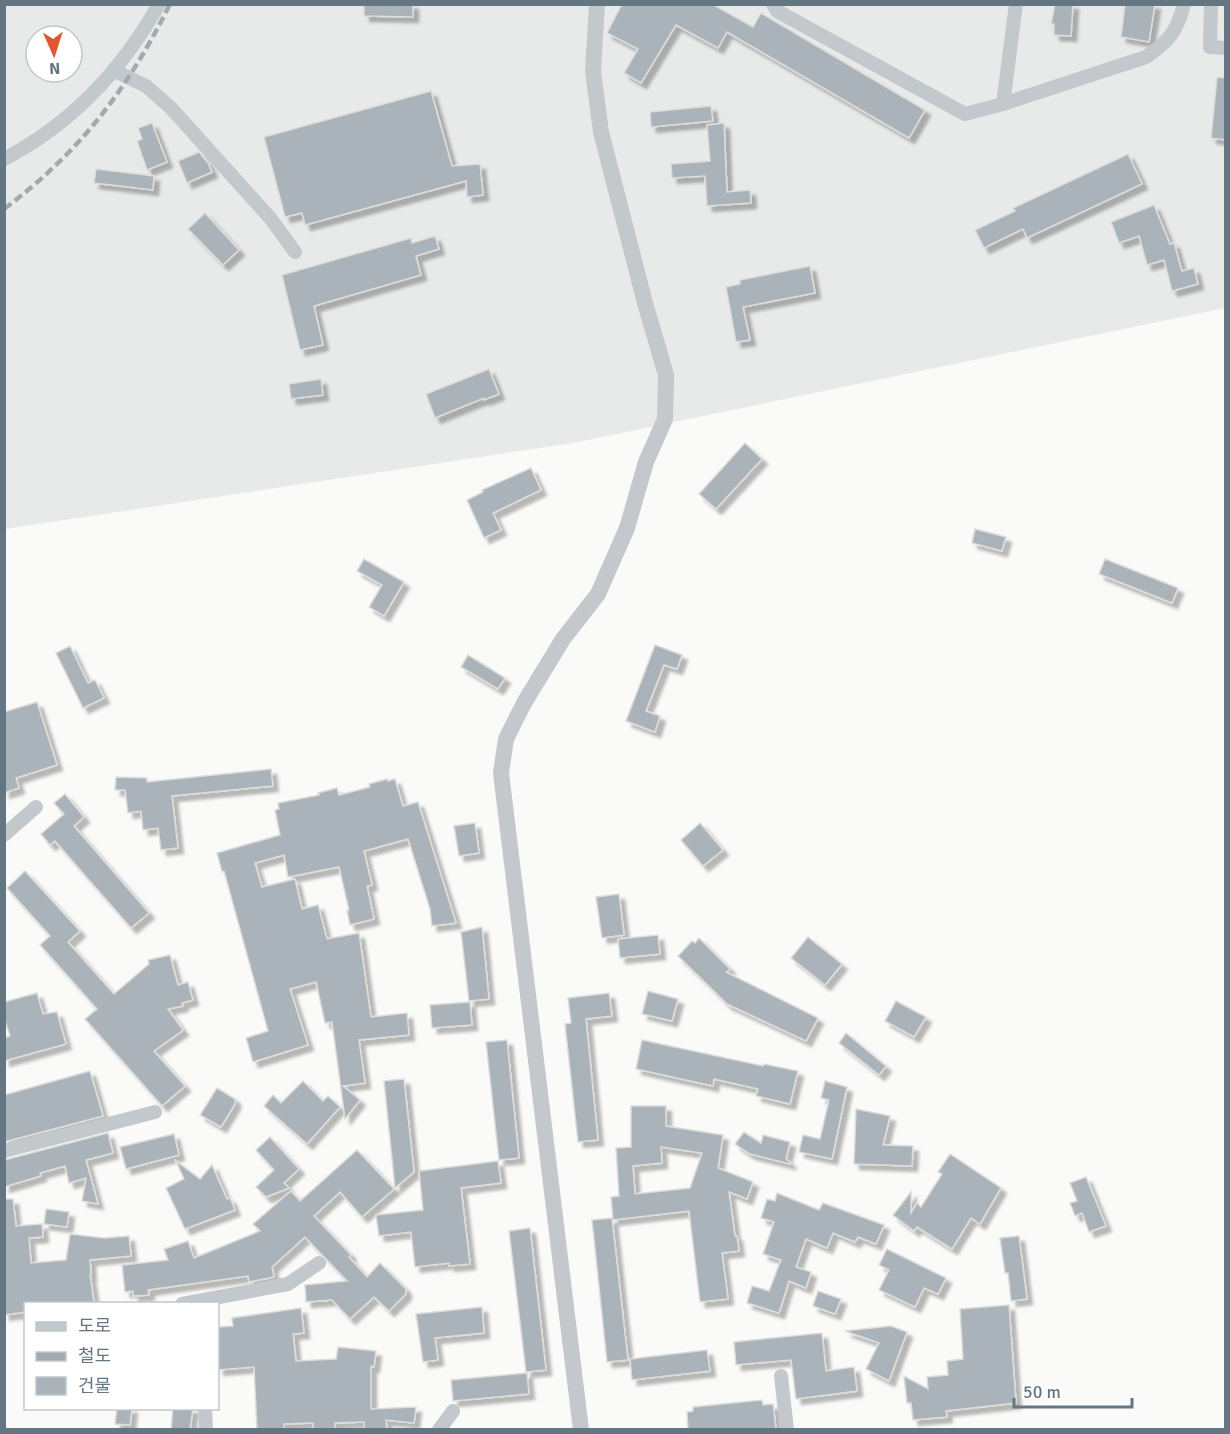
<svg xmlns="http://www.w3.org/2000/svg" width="1230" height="1434" viewBox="0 0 1230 1434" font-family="Signika,'Noto Sans KR',sans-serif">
  <defs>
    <filter id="shadow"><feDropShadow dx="5.5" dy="5.5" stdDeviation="1.5" flood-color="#0004"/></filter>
  </defs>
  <rect width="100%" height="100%" fill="#fafaf8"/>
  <!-- built -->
  <path fill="#e8e9e9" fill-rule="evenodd" d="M5 5H1225V308L573 443 5 529ZM36 36H72V72H36Z"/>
  <!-- building -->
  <g fill="#aab3b9" stroke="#dcdcda" stroke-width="1.5" fill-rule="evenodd" filter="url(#shadow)">
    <polygon points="364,4 413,4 413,17 364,16"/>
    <polygon points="622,4 712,4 753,27 761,13 925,110 909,138 727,32 718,48 676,25 641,83 624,73 638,49 607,33"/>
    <polygon points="1055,4 1073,4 1071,36 1054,35 1054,24 1051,24"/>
    <polygon points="1125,4 1155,4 1149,42 1121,37"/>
    <polygon points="1217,77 1226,78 1226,140 1211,138"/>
    <polygon points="431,91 452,166 480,164 483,195 467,197 466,181 305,225 302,213 285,217 264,137"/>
    <polygon points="711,106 713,121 651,127 650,112"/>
    <polygon points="152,123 167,162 147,170 137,141 142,139 138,128"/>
    <polygon points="724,123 727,192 750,190 751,203 707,206 705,176 672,178 671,164 710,161 707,125"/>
    <polygon points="199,152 208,163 212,172 187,183 178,161"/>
    <polygon points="1128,154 1142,184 1027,238 1023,229 984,248 975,230 1015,211 1013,208"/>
    <polygon points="96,169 154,176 153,190 94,183"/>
    <polygon points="1154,205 1170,244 1174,243 1182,271 1194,268 1198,284 1172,291 1164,260 1147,265 1139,236 1119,243 1111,222"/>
    <polygon points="205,213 239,250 223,265 188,229"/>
    <polygon points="435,236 439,249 416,256 421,275 314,306 323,345 300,350 282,275 411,238 412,243"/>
    <polygon points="810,266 815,293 743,307 750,340 736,342 726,287 740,284 740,280"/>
    <polygon points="489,369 499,394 484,400 484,398 435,418 426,394"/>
    <polygon points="321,379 323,395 291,399 289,384"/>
    <polygon points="745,443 762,459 716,509 699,494"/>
    <polygon points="531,468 541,490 493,513 501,530 484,538 467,500 483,492 482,490"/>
    <polygon points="975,529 1006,537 1002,551 972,543"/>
    <polygon points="364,559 404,582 384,616 369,607 382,585 357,571"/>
    <polygon points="1105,559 1178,588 1172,603 1099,574"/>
    <polygon points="655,645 682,655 677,669 664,665 646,711 660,716 655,732 626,721"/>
    <polygon points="70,646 88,683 95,680 104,698 83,708 56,653"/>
    <polygon points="468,655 505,678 498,689 461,667"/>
    <polygon points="37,702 57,765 16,778 19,788 4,793 4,712"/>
    <polygon points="271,769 273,786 172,796 178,848 161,850 158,828 143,830 141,811 128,813 125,790 115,790 116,777 147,778 147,782"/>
    <polygon points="387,779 388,781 395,779 403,806 418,802 456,923 432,926 430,909 408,839 364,851 372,885 367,886 374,919 350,925 347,910 349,910 339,867 288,877 284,855 255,863 262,887 295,879 302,909 318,905 327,939 359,933 371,1017 407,1013 409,1035 359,1040 365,1083 343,1086 360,1100 345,1119 332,1022 325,1023 316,982 290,989 308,1045 253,1062 246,1038 268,1031 224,871 222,872 217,853 280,835 275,810 279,809 278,803 319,795 318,793 337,788 339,795 370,787 369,784"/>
    <polygon points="65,794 84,817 74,826 149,913 131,928 55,841 50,845 41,834 64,814 54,803"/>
    <polygon points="475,823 479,853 459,856 454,826"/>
    <polygon points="700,823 723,850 703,866 681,840"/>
    <polygon points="25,871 80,931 68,942 114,994 149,964 148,960 170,955 178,985 188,982 193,1000 182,1003 183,1006 168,1009 183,1030 154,1051 185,1086 162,1106 85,1019 97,1009 40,945 50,936 7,888"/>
    <polygon points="619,894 624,935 602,938 596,897"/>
    <polygon points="482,927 489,999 469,1001 461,932"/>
    <polygon points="658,935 660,954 620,958 618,939"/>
    <polygon points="808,937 842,964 825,985 791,958"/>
    <polygon points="699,938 730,969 726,972 818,1018 806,1041 727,1004 678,956 692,941 695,943"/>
    <polygon points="648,991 678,999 672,1021 642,1014"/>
    <polygon points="37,993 43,1014 57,1012 66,1044 4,1061 4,1038 10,1036 4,1017 4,1002"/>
    <polygon points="609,993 612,1016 586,1019 598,1140 578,1142 565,1024 571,1023 568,998"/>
    <polygon points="896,1001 926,1017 914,1037 885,1021"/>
    <polygon points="470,1002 472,1025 432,1028 430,1005"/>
    <polygon points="846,1033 886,1066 879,1075 839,1043"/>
    <polygon points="507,1040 519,1158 499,1160 486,1042"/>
    <polygon points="642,1040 763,1066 764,1064 798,1071 790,1104 756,1096 758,1089 714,1079 713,1086 636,1069"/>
    <polygon points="90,1071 103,1116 4,1142 4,1095"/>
    <polygon points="404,1079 414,1172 395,1188 384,1081"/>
    <polygon points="303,1081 323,1101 328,1096 340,1107 307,1144 264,1106 273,1095 281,1103"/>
    <polygon points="825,1081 847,1087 832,1159 799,1152 803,1135 820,1139 829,1100 821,1098"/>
    <polygon points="217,1088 235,1099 235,1104 221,1127 200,1115"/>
    <path d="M631 1106H666V1126L723 1135 718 1168 753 1182 747 1199 729 1192 735 1236H737L739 1251 722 1253 728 1299 700 1302 689 1211 613 1220 611 1197 619 1196 616 1148 631 1147ZM661 1147 702 1153 690 1188 635 1194 633 1166 662 1163Z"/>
    <polygon points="856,1109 890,1116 883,1145 913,1146 912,1166 854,1164"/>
    <polygon points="744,1132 761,1143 763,1135 790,1142 786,1159 791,1163 790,1164 750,1154 735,1144"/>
    <polygon points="108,1133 113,1153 86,1160 98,1204 82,1201 86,1178 69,1183 65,1166 40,1173 41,1176 4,1187 4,1160"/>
    <polygon points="174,1134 179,1155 126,1169 120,1147"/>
    <polygon points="270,1137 299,1169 284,1183 289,1188 266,1197 256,1187 274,1170 256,1150"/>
    <polygon points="357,1150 394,1189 362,1217 340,1192 314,1216 351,1255 349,1257 367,1277 380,1263 406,1289 406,1294 389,1311 374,1297 350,1319 332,1300 306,1302 305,1285 347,1281 305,1237 272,1267 274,1277 249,1282 248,1276 148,1290 149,1295 133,1296 133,1291 125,1292 122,1265 168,1260 164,1249 188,1241 194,1258 260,1231 253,1224 291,1191 300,1201"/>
    <polygon points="950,1154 1001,1188 980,1224 971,1218 952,1249 917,1227 914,1231 893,1215 911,1192 911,1213 917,1203 921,1207 942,1174 938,1172"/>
    <polygon points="176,1161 200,1179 212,1165 227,1199 230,1198 235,1210 185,1229 166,1188 184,1179"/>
    <polygon points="498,1161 501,1183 461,1188 470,1264 449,1266 449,1263 415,1267 411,1232 379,1236 376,1215 423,1210 419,1171"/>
    <polygon points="1086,1177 1106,1226 1089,1232 1082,1213 1075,1216 1070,1203 1077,1201 1070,1183"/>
    <polygon points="777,1193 819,1210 823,1203 884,1225 876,1244 858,1237 855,1242 833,1233 827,1248 806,1239 796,1267 811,1272 806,1288 789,1281 779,1313 747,1303 752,1286 769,1291 781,1260 763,1254 774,1222 761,1218 767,1199 775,1201"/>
    <polygon points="4,1199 13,1199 16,1226 42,1224 43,1237 29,1238 31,1263 66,1260 70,1234 104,1238 129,1236 131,1256 90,1260 91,1275 90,1275 94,1302 80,1304 26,1304 26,1312 4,1315"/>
    <polygon points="46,1209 69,1212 67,1227 44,1224"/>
    <polygon points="612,1218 628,1360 607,1362 592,1220"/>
    <polygon points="530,1228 546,1370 526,1372 509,1231"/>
    <polygon points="1019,1236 1027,1299 1011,1301 1008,1273 1005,1273 1000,1238"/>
    <polygon points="887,1249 946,1278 938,1294 924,1288 915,1307 879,1290 889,1270 879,1265"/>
    <polygon points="818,1291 841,1299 835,1314 813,1306"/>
    <polygon points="1009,1305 1016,1403 946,1411 947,1417 913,1420 911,1403 907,1403 904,1376 928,1389 927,1377 948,1375 947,1361 963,1359 960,1309"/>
    <polygon points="482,1307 484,1333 435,1338 438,1360 423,1362 416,1314"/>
    <polygon points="301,1308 304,1333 293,1334 296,1361 336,1359 338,1347 376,1351 374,1367 371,1366 371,1409 416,1407 414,1423 386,1420 387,1430 364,1430 364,1422 335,1423 335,1430 313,1430 313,1423 284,1424 284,1430 257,1430 254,1367 218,1370 218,1327 233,1326 232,1318"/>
    <polygon points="891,1326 907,1332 889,1381 866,1369 879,1343 845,1331"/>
    <polygon points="822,1333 826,1371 854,1367 857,1391 796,1399 791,1360 736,1365 734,1342"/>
    <polygon points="707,1350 710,1371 632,1380 630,1359"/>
    <polygon points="527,1373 529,1394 453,1401 451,1380"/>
    <polygon points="762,1400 763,1405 773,1404 776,1430 688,1430 687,1412 693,1411 693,1407"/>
    <polygon points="117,1408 132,1408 130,1425 115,1424"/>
    <polygon points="173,1408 193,1408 190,1430 171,1430"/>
  </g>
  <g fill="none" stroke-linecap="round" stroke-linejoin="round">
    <!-- minor -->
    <g stroke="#c3c8cc" stroke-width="14">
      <polyline points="773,4 777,11 965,114 1003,104 1016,4"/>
      <polyline points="1211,4 1210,47 1226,48"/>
      <polyline points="115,71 146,86 171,108 271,219 295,252"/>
      <path d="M1003 104 1146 57C1169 41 1177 32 1184 4"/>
      <path d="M4 159C71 124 122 70 159 4"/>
      <polyline points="4,835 36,807"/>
      <polyline points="4,1151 155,1112"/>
      <polyline points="182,1304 288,1284 319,1263"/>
      <polyline points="781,1376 787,1430"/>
      <polyline points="205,1408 206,1430"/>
      <polyline points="439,1430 453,1411"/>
    </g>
    <!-- tertiary -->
    <polyline stroke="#c3c8cc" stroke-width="16" points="581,1430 501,773 506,739 524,703 563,639 598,594 627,528 646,462 665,419 666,375 645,303 601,132 593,71 597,4"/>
    <!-- rail -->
    <path stroke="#a2aab0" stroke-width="4.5" stroke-dasharray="9 4.5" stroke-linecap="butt" d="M4 209C80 152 128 89 170 4"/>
  </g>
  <!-- border -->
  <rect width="1230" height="1434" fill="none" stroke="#657683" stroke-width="12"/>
  <!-- legend -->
  <rect x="24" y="1302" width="195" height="108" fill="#ffffff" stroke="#c1c8cd" stroke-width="1.5"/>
  <rect x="36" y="1322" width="30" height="9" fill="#c3c8cc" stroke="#c1c8cd" stroke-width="1.5"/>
  <text x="78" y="1332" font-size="18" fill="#657683">도로</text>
  <rect x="36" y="1352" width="30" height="9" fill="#a2aab0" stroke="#c1c8cd" stroke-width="1.5"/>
  <text x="78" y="1362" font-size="18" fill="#657683">철도</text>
  <rect x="36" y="1377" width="30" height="18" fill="#aab3b9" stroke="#c1c8cd" stroke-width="1.5"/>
  <text x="78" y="1392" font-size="18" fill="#657683">건물</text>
  <!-- north arrow -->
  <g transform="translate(54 54) rotate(177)"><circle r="28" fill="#ffffff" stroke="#c1c8cd" stroke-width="1.5"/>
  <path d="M0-4.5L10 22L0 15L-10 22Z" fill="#e4572e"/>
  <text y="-9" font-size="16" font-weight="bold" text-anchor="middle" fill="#657683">N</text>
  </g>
  <!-- scale -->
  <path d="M1014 1398v9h118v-9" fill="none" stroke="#657683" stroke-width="3"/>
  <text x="1023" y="1398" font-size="18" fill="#657683" stroke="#ffffff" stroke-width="4.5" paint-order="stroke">50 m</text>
</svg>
